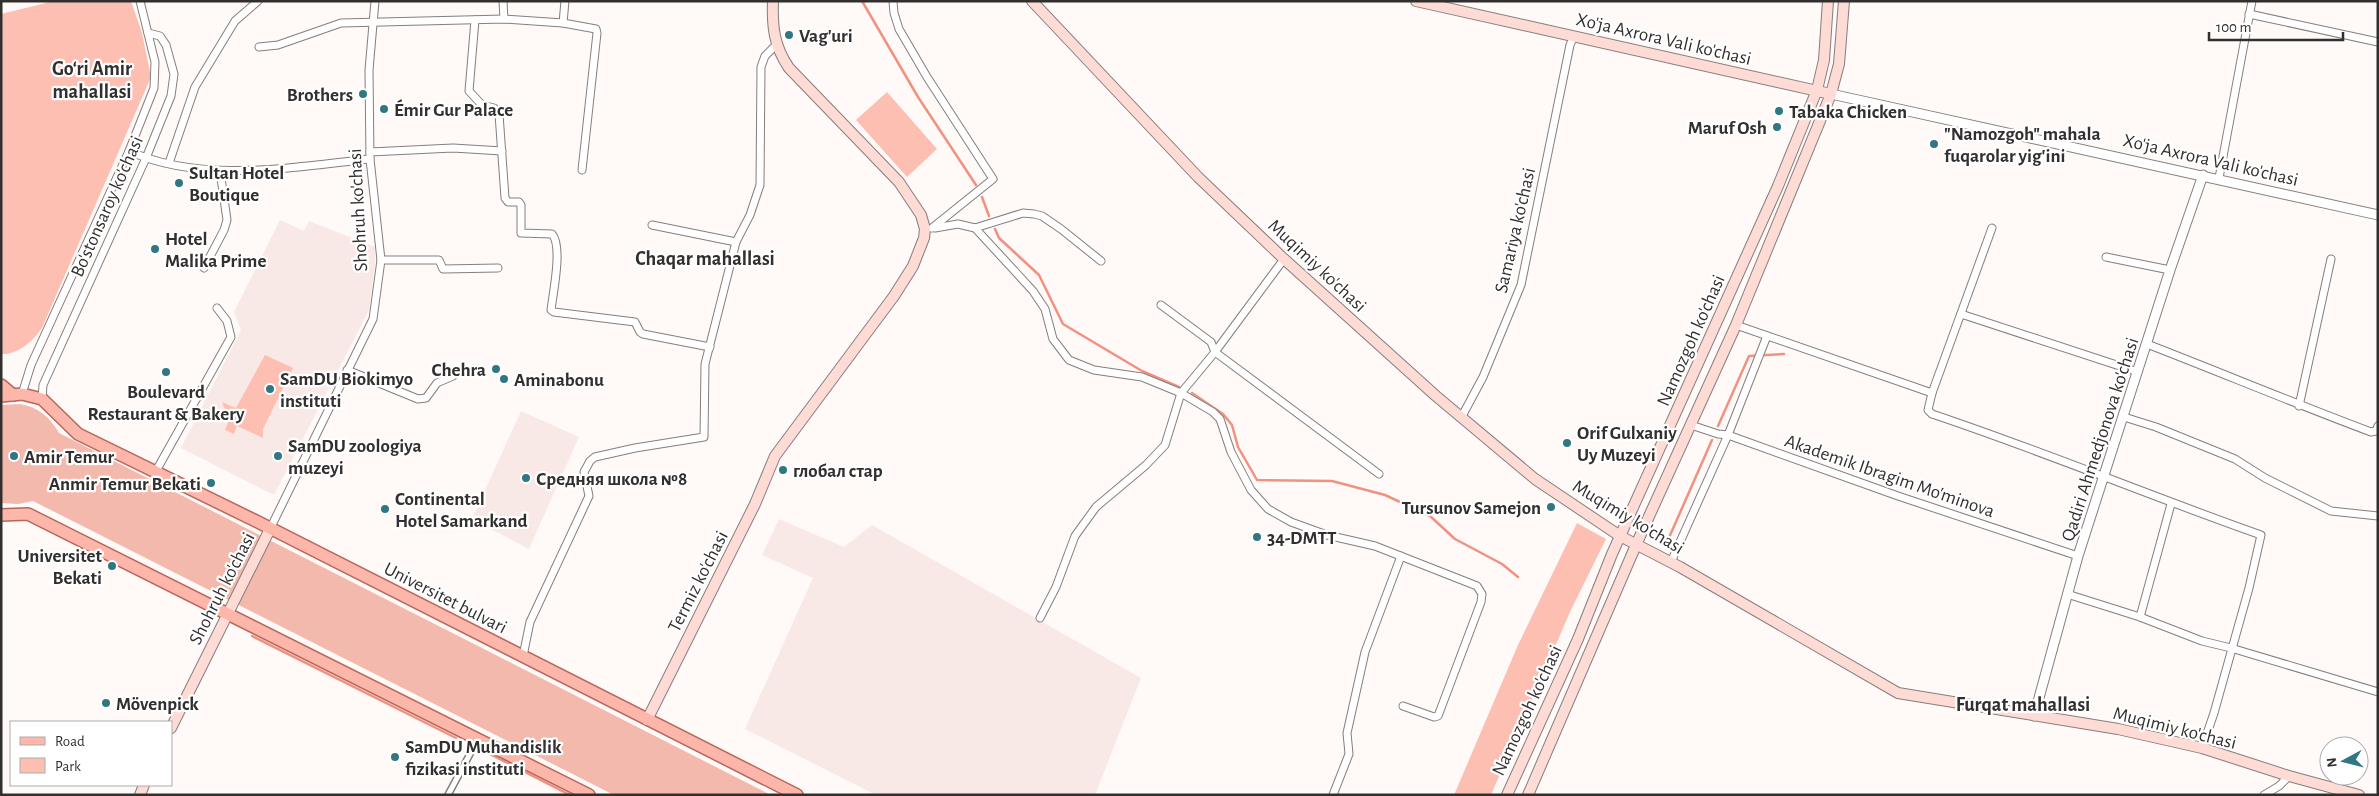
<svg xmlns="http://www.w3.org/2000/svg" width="2379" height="796" viewBox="0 0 2379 796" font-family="'Alegreya Sans',sans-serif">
  <rect width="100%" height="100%" fill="#fff9f7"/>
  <!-- built -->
  <g fill="#f9e9e6">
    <polygon points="280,220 304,231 309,221 375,247 375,265 369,310 274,495 181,448 241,330 234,312"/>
    <polygon points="521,411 579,437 529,549 472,519"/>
    <polygon points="779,519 844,547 872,525 1141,678 1095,795 876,795 745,729 813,578 762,555"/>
  </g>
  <!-- green -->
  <g fill="#fdbfb2">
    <path d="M54 1H131L142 33 151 77 42 328C33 341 18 355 1 354V14Z"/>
    <polygon points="887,92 937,149 907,177 856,120"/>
    <polygon points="265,355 293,368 263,429 263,438 237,426 234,434 225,430 231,415 226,412 222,402 236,408"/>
    <polygon points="1577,523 1606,539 1570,612 1491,795 1454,795 1518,645"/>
  </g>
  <!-- forest -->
  <path fill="#f4b9ad" d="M20 404C38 407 50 417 59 433L771 795H614L33 501 18 504 1 503V405Z"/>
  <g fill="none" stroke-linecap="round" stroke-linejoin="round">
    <!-- stream -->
    <g stroke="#f19281" stroke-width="2.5">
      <polyline points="862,1 918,97 976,185"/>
      <polyline points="982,197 989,216"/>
      <polyline points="995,229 999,238 1039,275 1063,324 1142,371 1179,387"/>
      <polyline points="1192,393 1223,414 1232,425 1238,447 1257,480 1332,481 1385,495 1430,516 1455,539 1502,564 1518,577"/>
      <polyline points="1718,426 1749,356 1784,354"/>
      <polyline points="1668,540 1712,440"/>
      <polyline points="252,636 456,738"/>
      <polyline points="482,750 570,795"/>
    </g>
    <!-- pedestrian casing -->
    <g stroke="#857e7d" stroke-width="8">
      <polyline id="pedestrian" points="448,795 478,739"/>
    </g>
    <!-- minor casing -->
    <g stroke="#857e7d" stroke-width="9">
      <g id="minor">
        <polyline points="503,1 504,19"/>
        <polyline points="893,1 894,13 899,29 927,77 993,179 932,228"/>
        <polyline points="2249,14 2378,42"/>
        <path d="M475 20 469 91 482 105 494 108 499 114 505 198 508 202H519L521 205V233L552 234C563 246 553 293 551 310L554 312 635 322 640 332 643 334 710 347"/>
        <polyline points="563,23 596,29 597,33 582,170"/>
        <polyline points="259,47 278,45 341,23 504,19 563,23 565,1"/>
        <path d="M129 151C202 184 293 167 370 159"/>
        <polyline points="370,152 453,148 502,151"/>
        <polyline points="169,163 195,87 235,21 258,1"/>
        <polyline points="2219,178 2252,1"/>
        <polyline points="652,225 736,242"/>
        <polyline points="935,228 958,224 975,228 1023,213 1034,214 1042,216 1061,229 1101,261"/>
        <polyline points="975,228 1033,291 1045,309 1053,339 1069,360 1094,370 1142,377 1181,393 1213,412 1220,419 1231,452 1251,490 1268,509 1291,522 1327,535 1375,546 1477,586 1482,594 1481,602 1438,716 1434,717 1403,706"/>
        <polyline points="2106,257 2170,270"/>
        <polyline points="381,260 439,260 443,269 498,268"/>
        <polyline points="204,268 224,230 227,220 220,171"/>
        <polyline points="1161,305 1211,342 1215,352 1379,474"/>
        <polyline points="1961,314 2138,372"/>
        <path d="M1736 325 1932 393 1928 410 1932 414C2043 451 2150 496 2261 535L2249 588 2214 713 2202 748"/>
        <path d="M2147 344C2222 373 2296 404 2371 432L2376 431 2378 426"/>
        <polyline points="347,370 418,399 426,398 437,383 453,376"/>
        <polyline points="1932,393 1992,228"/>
        <polyline points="22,394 31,365 129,151 154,88 155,62 140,1"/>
        <polyline points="42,399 43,385 146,158 171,96 174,74 166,45 160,36 148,33"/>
        <polyline points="2299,406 2331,259"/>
        <polyline points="2124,417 2156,427 2235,459 2265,478 2331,511 2378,516"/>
        <polyline points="1461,418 1483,377 1521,285 1570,45 1574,36"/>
        <polyline points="1691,425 1718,434 1728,435 1898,496 2078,556"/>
        <polyline points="156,471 231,337 227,321 217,308"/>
        <polyline points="270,529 373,319 381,260 370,159 369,70 375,1"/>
        <polyline points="1671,562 1728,435 1767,336"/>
        <polyline points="2067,594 2140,617 2202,641 2231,648 2378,692"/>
        <polyline points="2140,617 2171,504"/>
        <polyline points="1040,618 1056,587 1075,536 1096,507 1146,465 1165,445 1181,393 1215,352 1284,259"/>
        <polyline points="523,656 530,622 589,496 584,472 590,461 595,457 635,448 704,437 705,364 736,242 750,215 760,185 761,67 765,56 776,45"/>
        <polyline points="1333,795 1349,754 1347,733 1365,652 1401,556"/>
        <polyline points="2264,795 2279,786 2289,776"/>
      </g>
    </g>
    <!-- tertiary casing -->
    <g stroke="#857e7d" stroke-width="11">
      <g id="tertiary">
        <polyline points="1831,94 2378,215"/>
        <polyline points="2034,716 2078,556 2170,270 2203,175"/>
      </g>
    </g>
    <!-- secondary casing -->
    <g stroke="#857e7d" stroke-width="12">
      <g id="secondary">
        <polyline points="1032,1 1198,177 1284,259 1436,396 1535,479 1620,536 1680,567 1898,693 2118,729 2202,748 2289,776 2359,795"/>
        <polyline points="1416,1 1831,94"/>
        <path d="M647 720 755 504 775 456 894 296 913 266 924 238 925 229 921 215 899 182 789 68C774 46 772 27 773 1"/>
        <polyline points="171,728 270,529"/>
        <polyline points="140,795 144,785"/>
        <polyline points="1507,795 1578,639 1612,554 1778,186 1817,90 1824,60 1828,1"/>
        <polyline points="1528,795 1636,545 1736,325 1831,94 1839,64 1844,1"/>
      </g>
    </g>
    <!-- primary casing -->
    <g stroke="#b5685b" stroke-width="14">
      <g id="primary">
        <polyline points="1,385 13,395"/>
        <polyline points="1,396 22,394 42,399 78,434 258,522 797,795"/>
        <polyline points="1,515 28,514 589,795"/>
      </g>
    </g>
    <!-- pedestrian -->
    <use href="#pedestrian" stroke="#fff" stroke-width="5"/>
    <!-- minor -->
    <use href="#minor" stroke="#fff" stroke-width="7"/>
    <!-- tertiary -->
    <use href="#tertiary" stroke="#fff" stroke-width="9"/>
    <!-- secondary -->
    <use href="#secondary" stroke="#fedbd5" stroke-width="10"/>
    <!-- primary -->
    <use href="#primary" stroke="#fdb6aa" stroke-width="11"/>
  </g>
  <!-- markers -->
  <g fill="#317783" stroke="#fff" stroke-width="2">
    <circle cx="789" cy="35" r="5"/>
    <circle cx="363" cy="94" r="5"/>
    <circle cx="384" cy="109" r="5"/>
    <circle cx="1779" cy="111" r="5"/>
    <circle cx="1777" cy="127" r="5"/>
    <circle cx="1934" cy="144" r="5"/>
    <circle cx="179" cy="183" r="5"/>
    <circle cx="155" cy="249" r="5"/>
    <circle cx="496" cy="369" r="5"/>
    <circle cx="166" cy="372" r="5"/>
    <circle cx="504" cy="379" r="5"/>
    <circle cx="270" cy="389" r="5"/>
    <circle cx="1567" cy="443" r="5"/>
    <circle cx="14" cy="456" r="5"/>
    <circle cx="278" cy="456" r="5"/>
    <circle cx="783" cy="470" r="5"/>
    <circle cx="526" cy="478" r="5"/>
    <circle cx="211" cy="483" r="5"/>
    <circle cx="1551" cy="507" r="5"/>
    <circle cx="385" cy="509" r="5"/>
    <circle cx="1257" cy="537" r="5"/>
    <circle cx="112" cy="566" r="5"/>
    <circle cx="106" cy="703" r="5"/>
    <circle cx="395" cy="757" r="5"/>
  </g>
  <g text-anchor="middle" stroke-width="4.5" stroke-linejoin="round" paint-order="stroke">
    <!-- poi labels -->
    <g font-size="19" font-weight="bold" fill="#322f2f" stroke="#fff" text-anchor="start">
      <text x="799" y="42">Vag'uri</text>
      <text x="353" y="101" text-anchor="end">Brothers</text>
      <text x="394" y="116">Émir Gur Palace</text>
      <text x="1789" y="118">Tabaka Chicken</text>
      <text x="1767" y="134" text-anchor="end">Maruf Osh</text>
      <text x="1944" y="140">"Namozgoh" mahala<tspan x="1944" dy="22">fuqarolar yig'ini</tspan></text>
      <text x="189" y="179">Sultan Hotel<tspan x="189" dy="22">Boutique</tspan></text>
      <text x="165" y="245">Hotel<tspan x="165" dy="22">Malika Prime</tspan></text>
      <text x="486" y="376" text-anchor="end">Chehra</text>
      <text x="280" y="385">SamDU Biokimyo<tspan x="280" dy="22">instituti</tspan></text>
      <text x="514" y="386">Aminabonu</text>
      <text x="166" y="398" text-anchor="middle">Boulevard<tspan x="166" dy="22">Restaurant &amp; Bakery</tspan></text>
      <text x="1577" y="439">Orif Gulxaniy<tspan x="1577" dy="22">Uy Muzeyi</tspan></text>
      <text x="288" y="452">SamDU zoologiya<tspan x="288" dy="22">muzeyi</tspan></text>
      <text x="24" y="463">Amir Temur</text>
      <text x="793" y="477">глобал стар</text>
      <text x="536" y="485">Средняя школа №8</text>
      <text x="201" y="490" text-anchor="end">Anmir Temur Bekati</text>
      <text x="395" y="505">Continental<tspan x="395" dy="22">Hotel Samarkand</tspan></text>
      <text x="1541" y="514" text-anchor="end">Tursunov Samejon</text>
      <text x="1267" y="544">34-DMTT</text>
      <text x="102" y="562" text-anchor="end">Universitet<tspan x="102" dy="22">Bekati</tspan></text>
      <text x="116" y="710">Mövenpick</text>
      <text x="405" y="753">SamDU Muhandislik<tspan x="405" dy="22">fizikasi instituti</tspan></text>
    </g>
    <!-- street labels -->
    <g font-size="19" fill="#322f2f" stroke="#fff">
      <text transform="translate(1664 38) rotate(13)" y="7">Xo'ja Axrora Vali ko'chasi</text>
      <text transform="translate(2211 159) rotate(13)" y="7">Xo'ja Axrora Vali ko'chasi</text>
      <text transform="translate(106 206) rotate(-66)" y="7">Bo'stonsaroy ko'chasi</text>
      <text transform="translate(357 210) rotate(-93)" y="7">Shohruh ko'chasi</text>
      <text transform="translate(1514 230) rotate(-77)" y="7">Samariya ko'chasi</text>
      <text transform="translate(1318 265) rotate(43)" y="7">Muqimiy ko'chasi</text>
      <text transform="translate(1690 340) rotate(-66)" y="7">Namozgoh ko'chasi</text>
      <text transform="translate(2099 439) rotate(-72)" y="7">Qadiri Ahmedjonova ko'chasi</text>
      <text transform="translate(1890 475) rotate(19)" y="7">Akademik Ibragim Mo'minova</text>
      <text transform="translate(1629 516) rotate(31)" y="7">Muqimiy ko'chasi</text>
      <text transform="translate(697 581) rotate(-63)" y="7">Termiz ko'chasi</text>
      <text transform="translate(221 588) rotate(-63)" y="7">Shohruh ko'chasi</text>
      <text transform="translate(446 597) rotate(27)" y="7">Universitet bulvari</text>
      <text transform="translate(1526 710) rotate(-65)" y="7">Namozgoh ko'chasi</text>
      <text transform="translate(2175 727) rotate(14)" y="7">Muqimiy ko'chasi</text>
    </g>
    <!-- neighbourhood labels -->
    <g font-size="20" font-weight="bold" fill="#322f2f" stroke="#fff">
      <text x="92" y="75">Go‘ri Amir<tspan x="92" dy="23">mahallasi</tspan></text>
      <text x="705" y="265">Chaqar mahallasi</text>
      <text x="2023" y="711">Furqat mahallasi</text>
    </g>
  </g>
  <!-- border -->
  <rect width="2379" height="796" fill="none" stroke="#322f2f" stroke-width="5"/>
  <!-- legend -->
  <rect x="10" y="721" width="162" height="65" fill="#ffffff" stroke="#adacac"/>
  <rect x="20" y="737" width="25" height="8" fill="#fdb6aa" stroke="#adacac"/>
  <text x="55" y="746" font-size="15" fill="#322f2f">Road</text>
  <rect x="20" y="758" width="25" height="15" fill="#fdbfb2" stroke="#adacac"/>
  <text x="55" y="771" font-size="15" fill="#322f2f">Park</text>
  <!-- north arrow -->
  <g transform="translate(2344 761) rotate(263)"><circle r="24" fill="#ffffff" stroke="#adacac"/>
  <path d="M0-4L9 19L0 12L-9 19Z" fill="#317783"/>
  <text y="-8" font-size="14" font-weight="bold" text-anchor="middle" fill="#322f2f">N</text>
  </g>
  <!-- scale -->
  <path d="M2209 32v8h134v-8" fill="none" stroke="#322f2f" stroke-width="2.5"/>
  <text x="2216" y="32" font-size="15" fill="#322f2f" stroke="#ffffff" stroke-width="4" paint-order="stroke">100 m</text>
</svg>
